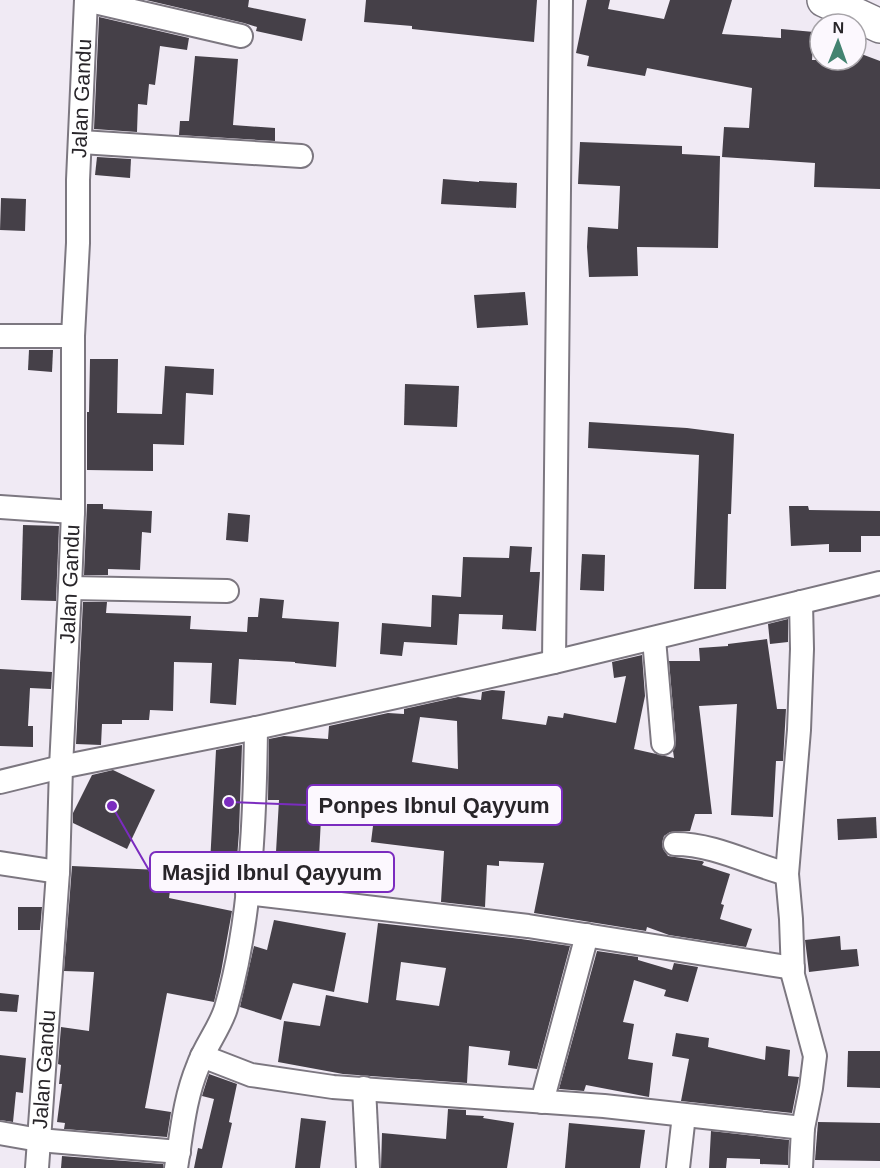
<svg xmlns="http://www.w3.org/2000/svg" width="880" height="1168" viewBox="0 0 880 1168" font-family="Helvetica,sans-serif">
  <rect width="100%" height="100%" fill="#f0eaf4"/>
  <!-- building -->
  <g fill="#454048" fill-rule="evenodd">
    <polygon points="146,0 249,0 248,7 306,19 302,41 256,31 257,27 244,23"/>
    <polygon points="366,0 537,0 534,42 412,29 412,26 364,22"/>
    <polygon points="587,0 610,0 608,9 664,19 670,0 732,0 722,34 781,38 781,29 814,32 812,60 856,60 856,52 880,61 880,189 814,187 815,163 722,157 724,127 749,128 752,88 647,68 645,76 587,66 589,56 576,53"/>
    <polygon points="99,17 189,38 187,50 160,46 155,85 149,84 147,105 138,104 137,132 94,129"/>
    <polygon points="195,56 238,59 233,125 275,128 275,141 179,135 180,121 189,121"/>
    <polygon points="580,142 682,146 682,154 720,156 718,248 637,247 638,276 589,277 587,247 588,227 618,229 620,186 578,184"/>
    <polygon points="97,157 131,159 130,178 95,175"/>
    <polygon points="443,179 479,182 479,181 517,183 516,208 441,204"/>
    <polygon points="1,198 26,199 25,231 0,230"/>
    <polygon points="525,292 528,325 477,328 474,295"/>
    <polygon points="29,350 53,350 52,372 28,370"/>
    <polygon points="90,359 118,359 117,413 162,414 165,366 214,369 213,395 186,393 184,445 153,444 153,471 87,470 87,412 89,412"/>
    <polygon points="405,384 459,386 457,427 404,425"/>
    <polygon points="589,422 687,428 734,434 731,514 728,514 726,589 694,589 699,455 588,448"/>
    <polygon points="87,504 103,504 103,509 152,511 151,533 142,532 140,570 108,569 108,575 84,575"/>
    <polygon points="789,506 808,506 809,510 880,511 880,536 861,536 861,552 829,552 829,544 791,546"/>
    <polygon points="228,513 250,515 248,542 226,540"/>
    <polygon points="23,525 59,526 56,601 21,600"/>
    <polygon points="510,546 532,547 530,572 540,572 536,631 502,629 503,615 459,614 457,645 404,642 402,656 380,654 382,623 431,627 432,595 461,597 463,557 509,558"/>
    <polygon points="582,554 605,555 604,591 580,590"/>
    <polygon points="260,598 284,600 282,618 339,622 336,667 295,663 295,662 239,659 236,705 210,703 212,663 174,662 173,711 150,710 149,720 122,720 122,724 102,724 101,745 76,744 83,602 107,602 106,613 191,616 190,629 247,632 248,617 258,617"/>
    <polygon points="788,619 788,642 770,644 768,624"/>
    <path d="M767 639 777 709H786L783 761H776L773 817 731 815 737 704 699 706 712 814H695L690 831 670 832 664 836 662 843 663 849 668 856 702 861 704 862 702 865 730 874 721 904 724 905 720 919 752 929 746 947 669 935 647 927 646 931 534 913 544 863 499 861V866L487 865 485 907 441 902 444 851 371 842 376 802 322 799 319 857 332 858 329 889 262 881 265 851 276 852 279 800H268L269 739 284 736 328 739 329 726 388 713 404 714V709L458 697 481 700 482 692 492 690 505 691 502 719 546 725 548 716 563 718 564 713 616 723 626 676 614 678 612 662 642 655 645 696 634 749 674 758 673 751 676 742 669 661H700L699 648 728 646V644ZM420 717 457 721 458 769 412 762Z"/>
    <polygon points="0,669 52,672 51,689 30,688 28,726 33,726 33,747 0,746"/>
    <polygon points="242,745 239,832 235,884 172,877 169,898 232,911 221,972 214,1002 167,993 145,1108 171,1112 167,1137 64,1129 65,1123 57,1122 62,1084 59,1084 61,1065 58,1064 61,1027 89,1031 94,972 64,971 72,866 159,870 160,861 210,864 216,750"/>
    <polygon points="113,770 155,790 127,849 73,823 73,813 92,775"/>
    <polygon points="876,817 877,838 838,840 837,819"/>
    <polygon points="18,907 42,907 40,930 18,930"/>
    <polygon points="274,920 346,933 334,992 293,983 281,1020 240,1007 254,946 267,950"/>
    <path d="M378 923 521 939 570 946 537 1069 508 1065 510 1051 469 1046 467 1083 343 1074 278 1062 284 1021 320 1026 326 995 368 1003ZM401 962 446 968 439 1006 396 1000Z"/>
    <polygon points="840,936 841,950 857,949 859,966 809,972 805,940"/>
    <polygon points="597,951 638,957 638,960 672,970 674,963 698,967 688,1002 664,996 666,990 634,980 623,1022 634,1024 628,1059 653,1063 649,1097 586,1085 584,1091 559,1089"/>
    <polygon points="0,993 19,995 17,1012 0,1011"/>
    <polygon points="676,1033 709,1038 708,1047 765,1060 766,1046 790,1050 788,1076 799,1077 792,1113 681,1101 689,1059 672,1056"/>
    <polygon points="848,1051 880,1051 880,1088 847,1087"/>
    <polygon points="0,1055 26,1058 23,1093 16,1092 13,1122 0,1120"/>
    <polygon points="209,1074 237,1084 229,1122 232,1123 222,1168 194,1168 198,1148 202,1149 214,1099 202,1096"/>
    <polygon points="448,1109 466,1110 466,1115 484,1116 483,1118 514,1123 507,1168 381,1168 382,1133 446,1139"/>
    <polygon points="301,1118 326,1121 320,1168 295,1168"/>
    <polygon points="818,1122 880,1123 880,1161 815,1160"/>
    <polygon points="569,1123 645,1130 640,1168 565,1168"/>
    <polygon points="711,1131 789,1140 788,1165 760,1164 760,1159 727,1158 726,1168 709,1168"/>
    <polygon points="62,1156 163,1164 163,1168 61,1168"/>
  </g>
  <g fill="none" stroke-linecap="round" stroke-linejoin="round">
    <!-- minor casing -->
    <g stroke="#7c7780" stroke-width="26">
      <g id="minor">
        <polyline points="81,142 301,156"/>
        <polyline points="0,336 73,336"/>
        <polyline points="0,507 73,512"/>
        <polyline points="70,588 227,591"/>
        <polyline points="654,639 663,743"/>
        <polyline points="554,662 561,0"/>
        <polyline points="0,782 61,767 256,728 554,662 880,583"/>
        <path d="M675 844C714 844 750 864 787 874"/>
        <polyline points="0,863 58,872"/>
        <polyline points="247,893 528,926 793,968"/>
        <polyline points="202,1056 251,1075 333,1087 604,1106 803,1128"/>
        <polyline points="364,1088 368,1168"/>
        <polyline points="542,1102 587,935"/>
        <polyline points="0,1133 39,1140 179,1152"/>
        <path id="s1" d="M37 1168 58 872 61 767 70 588 73 512V336L78 243V180L86 0 241 36"/>
        <path d="M176 1168C182 1132 184 1100 198 1066 205 1046 220 1028 226 1008 251 923 255 817 256 728"/>
        <polyline points="678,1168 684,1115"/>
        <polyline points="801,1168 803,1128 811,1088 815,1056 793,975 791,919 787,874 799,730 802,649 801,602"/>
      </g>
    </g>
    <!-- trunk casing -->
    <g stroke="#7c7780" stroke-width="36">
      <polyline id="trunk" points="824,0 880,26"/>
    </g>
    <!-- minor -->
    <use href="#minor" stroke="#fff" stroke-width="22"/>
    <!-- trunk -->
    <use href="#trunk" stroke="#fff" stroke-width="33"/>
  </g>
  <g text-anchor="middle" stroke-width="6" stroke-linejoin="round" paint-order="stroke">
    <!-- street labels -->
    <g font-size="21" fill="#282529" stroke="#fcf8fe">
      <text dy="7" stroke="none"><textPath href="#s1" startOffset="1071">Jalan Gandu</textPath></text>
      <text dy="7" stroke="none"><textPath href="#s1" startOffset="585">Jalan Gandu</textPath></text>
      <text dy="7" stroke="none"><textPath href="#s1" startOffset="99">Jalan Gandu</textPath></text>
    </g>
  </g>
  <!-- callouts -->
  <path fill="none" stroke="#7b2cbf" stroke-width="2" d="M229 802L307 805M112 806L150 872"/>
  <g fill="#7b2cbf" stroke="#fcf8fe" stroke-width="2">
    <circle cx="229" cy="802" r="6"/>
    <circle cx="112" cy="806" r="6"/>
  </g>
  <g fill="#fcf8fe" stroke="#7b2cbf" stroke-width="2">
    <rect x="307" y="785" width="255" height="40" rx="6"/>
    <rect x="150" y="852" width="244" height="40" rx="6"/>
  </g>
  <g font-size="22" text-anchor="middle" font-weight="bold" fill="#282529">
    <text x="434" y="813">Ponpes Ibnul Qayyum</text>
    <text x="272" y="880">Masjid Ibnul Qayyum</text>
  </g>
  <!-- north arrow -->
  <g transform="translate(838 42) rotate(1)"><circle r="28" fill="#fcf8fe" stroke="#a7a4a9" stroke-width="1.5"/>
  <path d="M0-4.5L10 22L0 15L-10 22Z" fill="#438371"/>
  <text y="-9" font-size="16" font-weight="bold" text-anchor="middle" fill="#282529">N</text>
  </g>
</svg>
